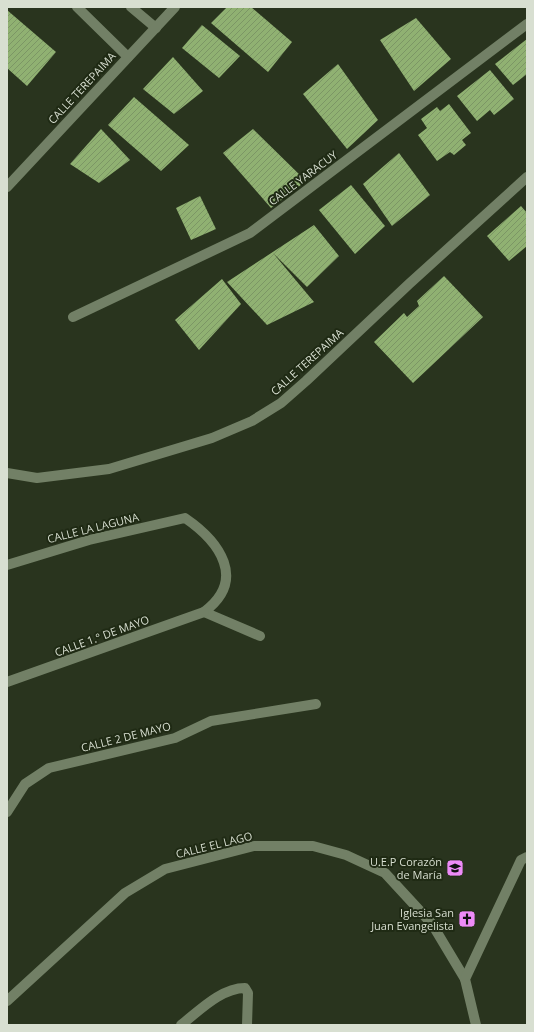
<svg xmlns="http://www.w3.org/2000/svg" width="534" height="1032" viewBox="0 0 534 1032" font-family="'Open Sans',sans-serif">
  <defs>
    <pattern id="building-hatch" width="6" height="6" patternUnits="userSpaceOnUse"><rect width="6" height="6" fill="#90b172"/><path d="M-1 1l2-2M0 6l6-6M5 7l2-2" fill="none" stroke="#7c9665"/></pattern>
  </defs>
  <rect width="100%" height="100%" fill="#29341e"/>
  <!-- building -->
  <g fill="url(#building-hatch)">
    <polygon points="227,7 251,7 292,42 268,72 211,23"/>
    <polygon points="7,10 56,52 27,86 7,68"/>
    <polygon points="416,18 451,59 414,91 380,40"/>
    <polygon points="202,25 240,56 219,78 182,48"/>
    <polygon points="527,39 527,74 513,85 495,64"/>
    <polygon points="173,57 203,91 174,114 143,89"/>
    <polygon points="338,64 378,120 347,149 303,94"/>
    <polygon points="490,70 514,99 494,115 490,110 477,121 457,96"/>
    <polygon points="134,97 189,145 161,171 108,125"/>
    <polygon points="449,104 471,133 462,140 466,145 454,155 450,152 437,161 418,135 427,128 421,119 437,107 440,111"/>
    <polygon points="101,129 130,160 99,183 70,164"/>
    <polygon points="253,129 306,181 271,208 223,153"/>
    <polygon points="399,153 430,195 392,226 363,184"/>
    <polygon points="351,185 385,226 355,254 319,210"/>
    <polygon points="200,196 216,229 191,240 176,208"/>
    <polygon points="521,206 527,213 527,246 509,261 487,236"/>
    <polygon points="314,225 339,256 307,287 273,253 314,302 267,325 227,282"/>
    <polygon points="444,276 483,317 413,383 374,342 404,313 407,317 419,306 417,301"/>
    <polygon points="222,279 241,304 199,350 175,320"/>
  </g>
  <g fill="none" stroke-linecap="round" stroke-linejoin="round">
    <!-- minor -->
    <g stroke="#728066" stroke-width="10">
      <polyline points="77,7 128,57"/>
      <polyline points="131,7 156,28"/>
      <polyline points="7,187 175,7"/>
      <polyline points="73,317 250,233 527,24"/>
      <polyline points="7,473 37,478 109,469 212,438 252,421 281,403 306,381 409,284 527,177"/>
      <path d="M7 565 89 540 185 518C220 542 247 580 204 612L260 636"/>
      <polyline points="7,682 204,612"/>
      <polyline points="7,812 25,784 49,768 175,738 211,721 316,704"/>
      <polyline points="7,1001 125,893 165,869 254,846 313,846 346,855 385,873 432,924 465,979"/>
      <path d="M181 1025C199 1011 221 988 245 988L248 993 247 1025"/>
      <polyline points="476,1025 465,979 521,860 527,857"/>
    </g>
  </g>
  <!-- icons -->
  <defs>
    <g id="school-square" transform="scale(0.9)"><rect x="-9" y="-9" width="18" height="18" rx="4" fill="#ee8bf8" stroke="#1f2a14"/><path d="M0-5L7-2L0 1L-7-2ZM-4 1L0 2.5L4 1V4Q0 6-4 4Z" fill="#111"/></g>
    <g id="church-square" transform="scale(0.9)"><rect x="-9" y="-9" width="18" height="18" rx="4" fill="#ee8bf8" stroke="#1f2a14"/><path d="M-1.2-6h2.4v3.5h3.3v2.4h-3.3V6h-2.4V-.1h-3.3v-2.4h3.3Z" fill="#111"/></g>
  </defs>
  <g fill-rule="evenodd">
    <use href="#school-square" x="455" y="868"/>
    <use href="#church-square" x="467" y="919"/>
  </g>
  <g text-anchor="middle" stroke-width="4" stroke-linejoin="round" paint-order="stroke">
    <!-- street labels -->
    <g font-size="11" fill="#d8dfd1" stroke="#1f2a14">
      <text transform="translate(82 88) rotate(-47)" y="4">CALLE TEREPAIMA</text>
      <text transform="translate(303 178) rotate(-37)" y="4">CALLE YARACUY</text>
      <text transform="translate(307 362) rotate(-42)" y="4">CALLE TEREPAIMA</text>
      <text transform="translate(93 528) rotate(-14)" y="4">CALLE LA LAGUNA</text>
      <text transform="translate(102 636) rotate(-20)" y="4">CALLE 1.° DE MAYO</text>
      <text transform="translate(126 737) rotate(-14)" y="4">CALLE 2 DE MAYO</text>
      <text transform="translate(214 845) rotate(-14)" y="4">CALLE EL LAGO</text>
    </g>
    <!-- poi labels -->
    <g font-size="11" fill="#d8dfd1" stroke="#1f2a14" text-anchor="end">
      <text x="442" y="866">U.E.P Corazón<tspan x="442" dy="13">de María</tspan></text>
      <text x="454" y="917">Iglesia San<tspan x="454" dy="13">Juan Evangelista</tspan></text>
    </g>
  </g>
  <!-- border -->
  <rect width="534" height="1032" fill="none" stroke="#d8dfd1" stroke-width="16"/>
</svg>
